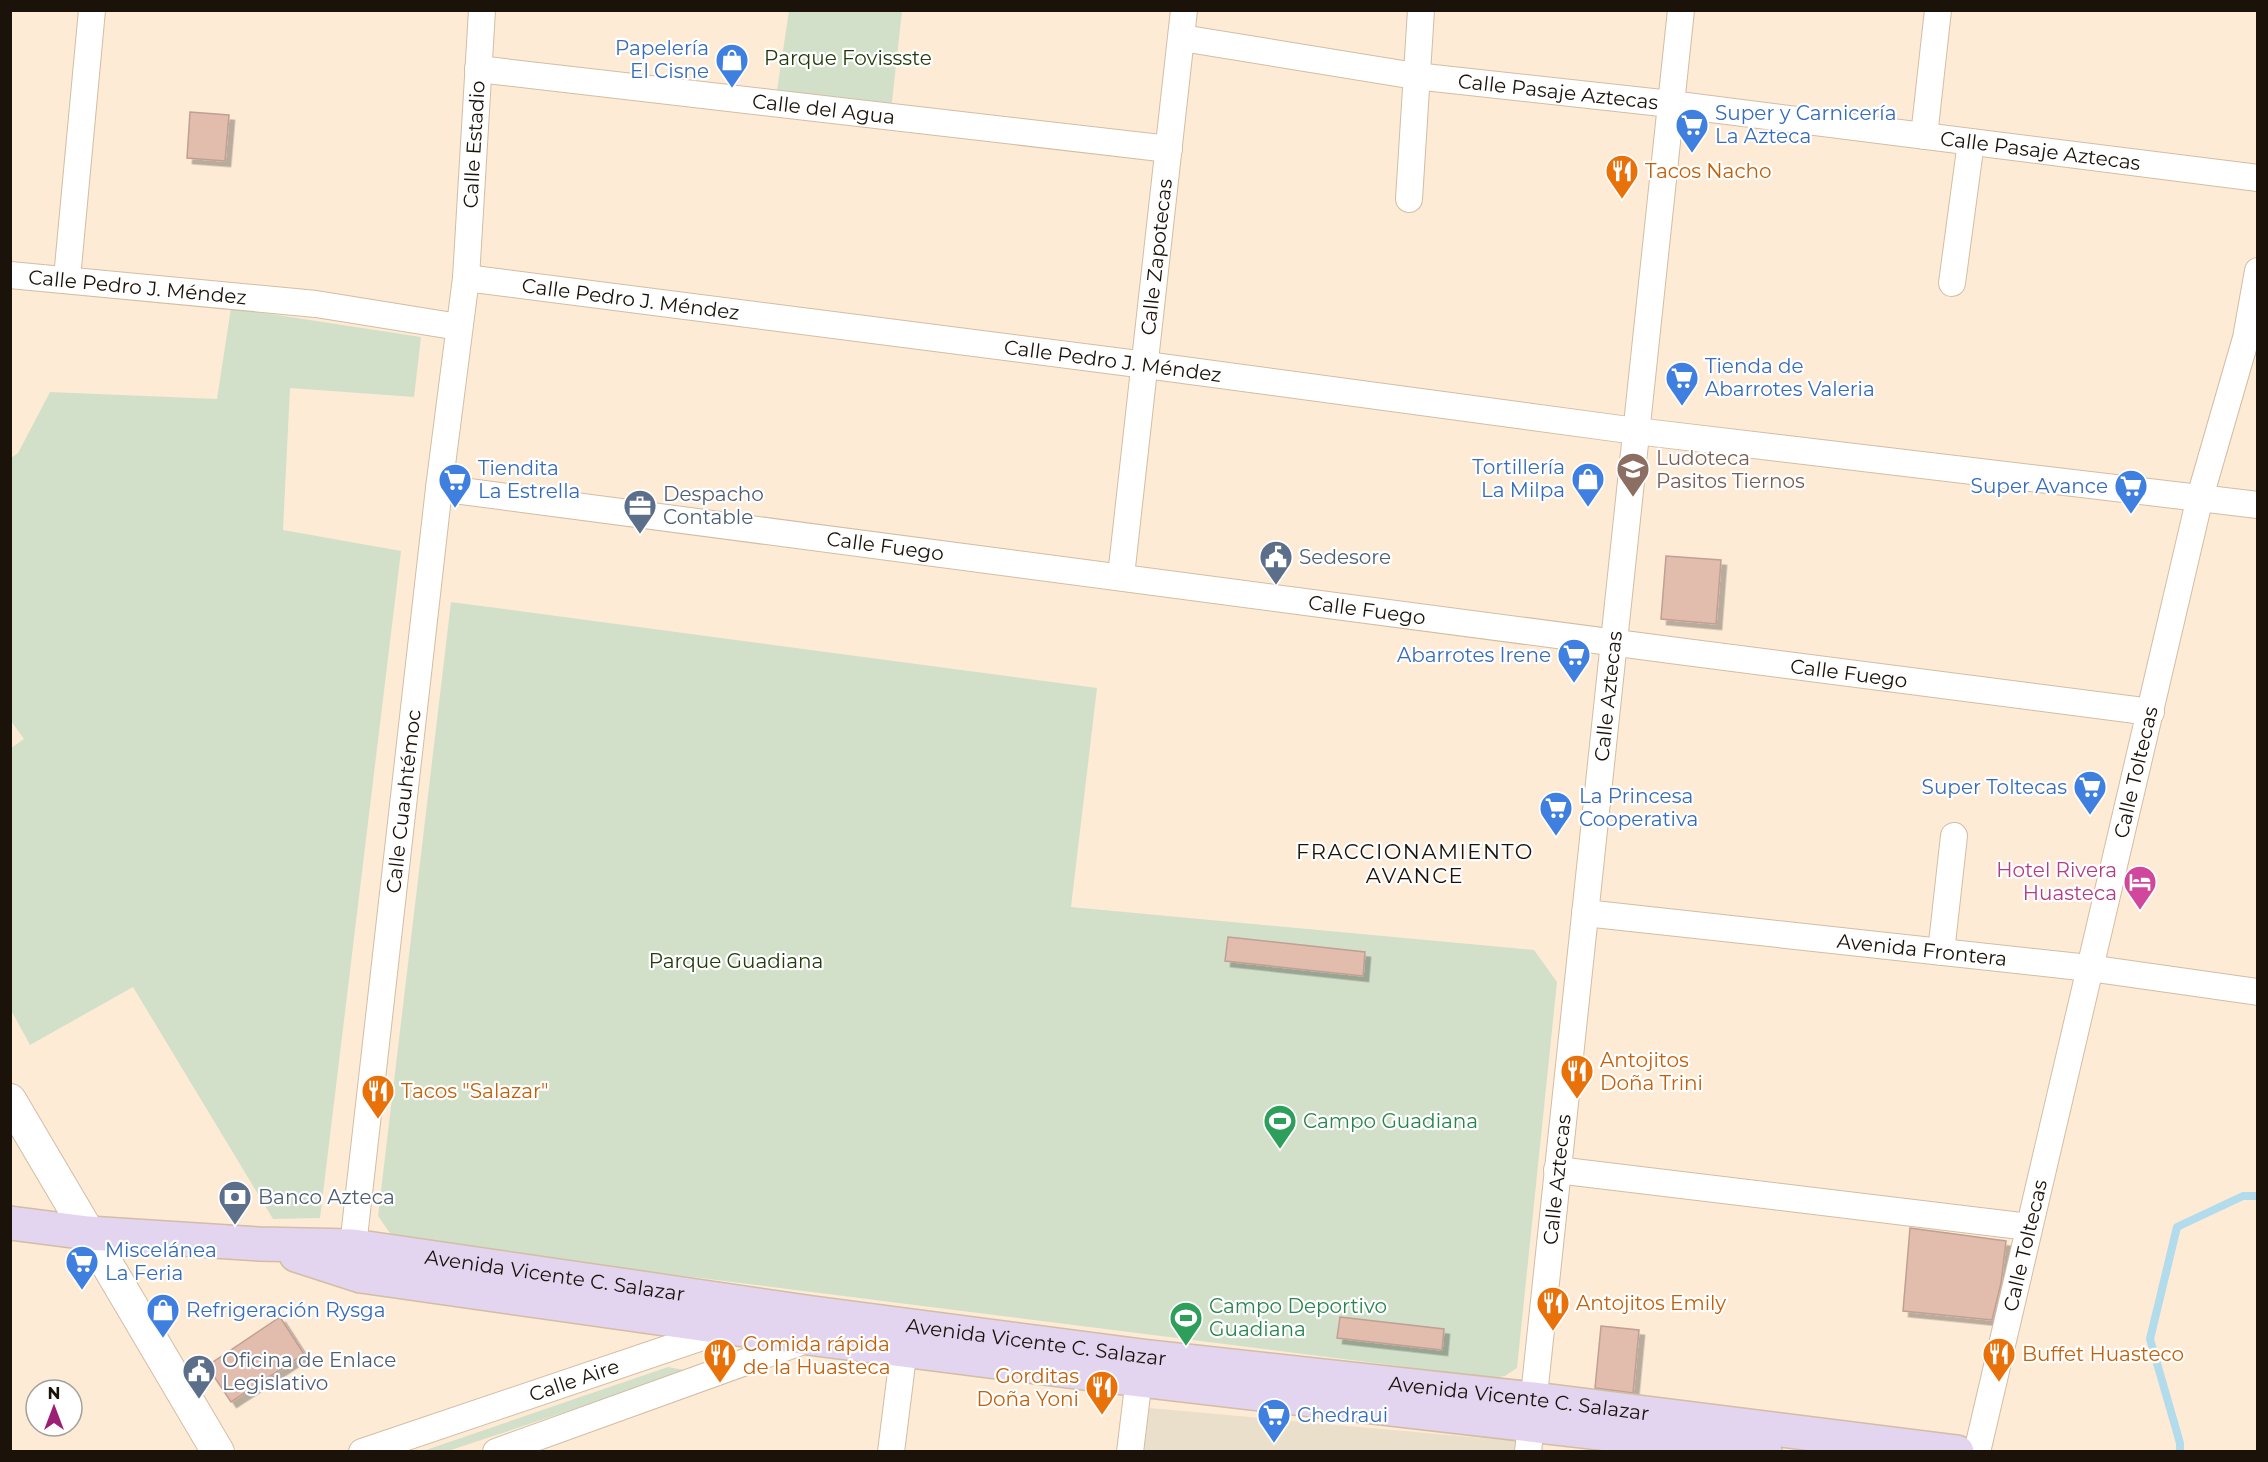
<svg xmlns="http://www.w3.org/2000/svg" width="2268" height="1462" viewBox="0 0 2268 1462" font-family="Montserrat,sans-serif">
  <defs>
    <filter id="shadow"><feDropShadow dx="5.5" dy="5.5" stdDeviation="0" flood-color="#0004"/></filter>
  </defs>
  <rect width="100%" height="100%" fill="#fdebd6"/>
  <!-- commercial -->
  <polygon fill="#eadfca" points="1149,1408 1516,1441 1515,1452 1144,1452"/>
  <!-- green -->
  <g fill="#d2e0c9">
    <polygon points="789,11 902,11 891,111 776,97"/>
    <polygon points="231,308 421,337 414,397 290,388 283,530 401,551 320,1218 273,1219 133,987 30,1045 11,1010 11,748 24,739 11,721 11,458 18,453 50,392 217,399"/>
    <polygon points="451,602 1097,688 1071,907 1534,950 1557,982 1517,1368 1505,1376 1493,1378 661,1273 401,1244 392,1236 378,1216"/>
    <polygon points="668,1367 689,1371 448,1451 420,1452"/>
  </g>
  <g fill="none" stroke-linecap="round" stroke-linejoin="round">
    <!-- stream -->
    <polyline stroke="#b2dbec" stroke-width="8" points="2180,1452 2180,1443 2150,1339 2177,1227 2243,1196 2258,1196"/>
  </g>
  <!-- building -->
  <g fill="#e2bcad" stroke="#c0a094" stroke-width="1.5" filter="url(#shadow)">
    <polygon points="190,112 229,115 225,161 187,158"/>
    <polygon points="1666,556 1721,560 1716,624 1661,619"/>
    <polygon points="1228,937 1365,952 1363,976 1225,961"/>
    <polygon points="1910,1228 2006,1241 2001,1283 1992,1320 1903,1311"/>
    <polygon points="280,1317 304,1354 231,1402 207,1366"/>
    <polygon points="1340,1317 1444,1329 1442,1350 1337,1338"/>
    <polygon points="1601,1326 1639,1330 1633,1393 1595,1388"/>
  </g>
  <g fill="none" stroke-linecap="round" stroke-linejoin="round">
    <!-- minor casing -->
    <g stroke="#d3bda4" stroke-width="28">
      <g id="minor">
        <path id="s1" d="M1182 38 1415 76 1671 104 2258 178"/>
        <path id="s2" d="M478 69 1169 149"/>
        <polyline points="1924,136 1938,10"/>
        <polyline points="1409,199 1421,10"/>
        <path id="s3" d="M10 275 316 304 459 327"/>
        <polyline points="67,278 92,10"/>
        <path id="s4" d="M466 278 1146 365 1636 431 2258 505"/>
        <polyline points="1952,283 1971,142"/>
        <path id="s5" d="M439 488C1010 561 1580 640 2151 712"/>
        <path id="s6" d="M1121 576 1184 10"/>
        <path id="s7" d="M1585 913 2089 968 2258 992"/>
        <polyline points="1941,952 1954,836"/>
        <polyline points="1557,1170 2029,1227"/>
        <path id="s8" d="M357 1262 353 1246 439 488 466 278 482 10"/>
        <path id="s9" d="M362 1452 726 1329"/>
        <polyline points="496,1452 809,1339"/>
        <polyline points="891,1452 906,1332"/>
        <polyline points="1130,1452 1141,1362"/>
        <path id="s10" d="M1528 1452 1681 10"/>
        <path id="s11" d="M1977 1452 2200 497 2246 338 2258 271"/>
      </g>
    </g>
    <!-- tertiary casing -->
    <g stroke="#d3bda4" stroke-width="34">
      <polyline id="tertiary" points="10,1100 218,1452"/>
    </g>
    <!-- secondary casing -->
    <g stroke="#d3bda4" stroke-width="36">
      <g id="secondary">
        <path id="s12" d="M10 1223 88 1233 259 1244 353 1246 813 1313 1142 1356 1533 1399 1957 1452"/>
        <polyline points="296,1255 361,1276 729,1328 1139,1380 1765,1452"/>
      </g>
    </g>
    <!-- minor -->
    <use href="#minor" stroke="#fff" stroke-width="26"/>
    <!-- tertiary -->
    <use href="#tertiary" stroke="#fff" stroke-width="32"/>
    <!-- secondary -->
    <use href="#secondary" stroke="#e3d4f0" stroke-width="33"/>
  </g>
  <!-- icons -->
  <defs>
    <g id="shop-pin" transform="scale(1.725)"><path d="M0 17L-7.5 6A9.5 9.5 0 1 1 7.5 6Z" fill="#3f7fe0" stroke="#fff"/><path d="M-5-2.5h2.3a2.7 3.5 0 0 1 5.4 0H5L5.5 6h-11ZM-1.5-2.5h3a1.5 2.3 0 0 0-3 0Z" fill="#fff"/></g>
    <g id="supermarket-pin" transform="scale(1.725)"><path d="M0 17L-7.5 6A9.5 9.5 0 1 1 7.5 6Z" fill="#3f7fe0" stroke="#fff"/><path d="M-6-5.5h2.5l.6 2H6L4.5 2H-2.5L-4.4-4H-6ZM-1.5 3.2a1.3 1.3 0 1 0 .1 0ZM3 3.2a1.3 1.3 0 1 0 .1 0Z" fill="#fff"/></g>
    <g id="restaurant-pin" transform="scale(1.725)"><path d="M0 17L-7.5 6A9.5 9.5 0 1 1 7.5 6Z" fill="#e8710a" stroke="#fff"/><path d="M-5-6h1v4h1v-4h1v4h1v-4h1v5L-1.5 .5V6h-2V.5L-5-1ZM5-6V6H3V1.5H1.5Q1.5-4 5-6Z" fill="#fff"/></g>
    <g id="university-pin" transform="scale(1.725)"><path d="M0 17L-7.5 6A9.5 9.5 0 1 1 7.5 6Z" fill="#8d6e63" stroke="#fff"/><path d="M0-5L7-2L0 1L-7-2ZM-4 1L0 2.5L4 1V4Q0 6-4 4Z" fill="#fff"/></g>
    <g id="office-pin" transform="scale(1.725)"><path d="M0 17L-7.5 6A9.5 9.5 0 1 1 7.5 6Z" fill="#5c6f8a" stroke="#fff"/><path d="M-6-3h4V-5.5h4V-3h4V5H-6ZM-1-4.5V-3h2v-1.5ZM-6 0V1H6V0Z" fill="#fff"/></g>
    <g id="civic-pin" transform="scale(1.725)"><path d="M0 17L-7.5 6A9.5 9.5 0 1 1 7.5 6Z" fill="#5c6f8a" stroke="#fff"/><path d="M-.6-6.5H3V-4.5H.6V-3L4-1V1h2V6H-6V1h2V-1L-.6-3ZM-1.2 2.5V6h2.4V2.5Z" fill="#fff"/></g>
    <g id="hotel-pin" transform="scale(1.725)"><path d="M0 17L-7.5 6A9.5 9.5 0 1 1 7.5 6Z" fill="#d1479c" stroke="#fff"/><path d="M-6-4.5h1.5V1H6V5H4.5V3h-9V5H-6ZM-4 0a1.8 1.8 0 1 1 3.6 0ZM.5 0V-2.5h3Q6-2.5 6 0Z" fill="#fff"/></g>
    <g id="stadium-pin" transform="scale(1.725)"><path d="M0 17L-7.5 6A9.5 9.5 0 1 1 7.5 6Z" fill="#2e9e5b" stroke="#fff"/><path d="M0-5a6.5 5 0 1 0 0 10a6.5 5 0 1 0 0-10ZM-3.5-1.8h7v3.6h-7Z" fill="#fff"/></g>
    <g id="bank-pin" transform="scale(1.725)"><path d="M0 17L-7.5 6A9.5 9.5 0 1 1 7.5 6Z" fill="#5c6f8a" stroke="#fff"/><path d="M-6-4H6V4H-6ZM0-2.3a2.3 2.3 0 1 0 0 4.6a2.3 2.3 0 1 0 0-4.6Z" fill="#fff"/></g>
  </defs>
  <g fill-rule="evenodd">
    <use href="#shop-pin" x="732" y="60"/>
    <use href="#supermarket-pin" x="1692" y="125"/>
    <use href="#restaurant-pin" x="1622" y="171"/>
    <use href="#supermarket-pin" x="1682" y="378"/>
    <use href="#university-pin" x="1633" y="469"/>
    <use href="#shop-pin" x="1588" y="479"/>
    <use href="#supermarket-pin" x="455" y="480"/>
    <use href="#supermarket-pin" x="2131" y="486"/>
    <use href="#office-pin" x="640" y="506"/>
    <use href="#civic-pin" x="1276" y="557"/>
    <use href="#supermarket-pin" x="1574" y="655"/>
    <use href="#supermarket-pin" x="2090" y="787"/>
    <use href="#supermarket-pin" x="1556" y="808"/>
    <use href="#hotel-pin" x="2140" y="882"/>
    <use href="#restaurant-pin" x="1577" y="1071"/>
    <use href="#restaurant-pin" x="378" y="1091"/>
    <use href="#stadium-pin" x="1280" y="1121"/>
    <use href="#bank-pin" x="235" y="1197"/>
    <use href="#supermarket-pin" x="82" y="1262"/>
    <use href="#restaurant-pin" x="1553" y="1303"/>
    <use href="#shop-pin" x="163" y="1310"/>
    <use href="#stadium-pin" x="1186" y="1318"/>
    <use href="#restaurant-pin" x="1999" y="1354"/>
    <use href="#restaurant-pin" x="720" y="1355"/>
    <use href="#civic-pin" x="199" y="1371"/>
    <use href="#restaurant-pin" x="1102" y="1387"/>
    <use href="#supermarket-pin" x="1274" y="1415"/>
  </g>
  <g text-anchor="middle" stroke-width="4.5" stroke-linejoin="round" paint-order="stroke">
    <!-- shop labels -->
    <g font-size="20" fill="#366cbe" stroke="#fff" text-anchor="start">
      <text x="709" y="55" text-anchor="end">Papelería<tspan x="709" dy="23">El Cisne</tspan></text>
      <text x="1715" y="120">Super y Carnicería<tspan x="1715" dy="23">La Azteca</tspan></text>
      <text x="1705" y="373">Tienda de<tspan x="1705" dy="23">Abarrotes Valeria</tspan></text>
      <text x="1565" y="474" text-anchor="end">Tortillería<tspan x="1565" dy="23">La Milpa</tspan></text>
      <text x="478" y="475">Tiendita<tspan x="478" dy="23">La Estrella</tspan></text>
      <text x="2108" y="493" text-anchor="end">Super Avance</text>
      <text x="1551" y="662" text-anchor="end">Abarrotes Irene</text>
      <text x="2067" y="794" text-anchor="end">Super Toltecas</text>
      <text x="1579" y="803">La Princesa<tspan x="1579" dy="23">Cooperativa</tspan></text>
      <text x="105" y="1257">Miscelánea<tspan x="105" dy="23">La Feria</tspan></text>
      <text x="186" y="1317">Refrigeración Rysga</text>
      <text x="1297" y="1422">Chedraui</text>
    </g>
    <!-- park labels -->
    <g font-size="20" fill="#233c0c" stroke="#fff">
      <text x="848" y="65">Parque Fovissste</text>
      <text x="736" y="968">Parque Guadiana</text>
    </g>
    <!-- street labels -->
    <g font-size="20" fill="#1b130a" stroke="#fff">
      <text dy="7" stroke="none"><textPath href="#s1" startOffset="380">Calle Pasaje Aztecas</textPath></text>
      <text dy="7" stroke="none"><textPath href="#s2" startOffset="348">Calle del Agua</textPath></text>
      <text dy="7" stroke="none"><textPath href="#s8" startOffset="1125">Calle Estadio</textPath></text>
      <text dy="7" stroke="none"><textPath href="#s1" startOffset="866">Calle Pasaje Aztecas</textPath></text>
      <text dy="7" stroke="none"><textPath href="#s6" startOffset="321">Calle Zapotecas</textPath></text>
      <text dy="7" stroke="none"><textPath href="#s3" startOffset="128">Calle Pedro J. Méndez</textPath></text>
      <text dy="7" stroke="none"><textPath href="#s4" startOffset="166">Calle Pedro J. Méndez</textPath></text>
      <text dy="7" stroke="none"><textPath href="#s4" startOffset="652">Calle Pedro J. Méndez</textPath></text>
      <text dy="7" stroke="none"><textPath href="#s5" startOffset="450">Calle Fuego</textPath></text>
      <text dy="7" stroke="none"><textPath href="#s5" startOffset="936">Calle Fuego</textPath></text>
      <text dy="7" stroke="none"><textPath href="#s5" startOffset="1422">Calle Fuego</textPath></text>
      <text dy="7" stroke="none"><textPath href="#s10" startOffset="760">Calle Aztecas</textPath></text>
      <text dy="7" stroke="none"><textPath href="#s11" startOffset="698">Calle Toltecas</textPath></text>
      <text dy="7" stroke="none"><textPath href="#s8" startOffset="464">Calle Cuauhtémoc</textPath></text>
      <text dy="7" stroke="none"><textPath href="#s7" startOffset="339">Avenida Frontera</textPath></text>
      <text dy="7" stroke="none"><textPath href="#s10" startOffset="274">Calle Aztecas</textPath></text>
      <text dy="7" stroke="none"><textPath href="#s11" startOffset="212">Calle Toltecas</textPath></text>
      <text dy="7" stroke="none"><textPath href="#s12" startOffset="548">Avenida Vicente C. Salazar</textPath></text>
      <text dy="7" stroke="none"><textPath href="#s12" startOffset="1034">Avenida Vicente C. Salazar</textPath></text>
      <text dy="7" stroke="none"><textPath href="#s9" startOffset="224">Calle Aire</textPath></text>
      <text dy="7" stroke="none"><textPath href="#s12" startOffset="1520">Avenida Vicente C. Salazar</textPath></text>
    </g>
    <!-- food labels -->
    <g font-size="20" fill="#c56008" stroke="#fff" text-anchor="start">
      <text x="1645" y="178">Tacos Nacho</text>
      <text x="1600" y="1067">Antojitos<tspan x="1600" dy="23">Doña Trini</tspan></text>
      <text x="401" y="1098">Tacos "Salazar"</text>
      <text x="1576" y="1310">Antojitos Emily</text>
      <text x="743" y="1351">Comida rápida<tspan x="743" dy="23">de la Huasteca</tspan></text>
      <text x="2022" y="1361">Buffet Huasteco</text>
      <text x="1079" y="1383" text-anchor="end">Gorditas<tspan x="1079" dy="23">Doña Yoni</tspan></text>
    </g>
    <!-- education labels -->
    <g font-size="20" fill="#785e54" stroke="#fff" text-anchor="start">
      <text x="1656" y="465">Ludoteca<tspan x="1656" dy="23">Pasitos Tiernos</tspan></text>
    </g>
    <!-- service labels -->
    <g font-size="20" fill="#4e5e75" stroke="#fff" text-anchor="start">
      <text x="663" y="501">Despacho<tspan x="663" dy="23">Contable</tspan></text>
      <text x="1299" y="564">Sedesore</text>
      <text x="258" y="1204">Banco Azteca</text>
      <text x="222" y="1367">Oficina de Enlace<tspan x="222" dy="23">Legislativo</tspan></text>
    </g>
    <!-- hotel labels -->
    <g font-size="20" fill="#b23c85" stroke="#fff" text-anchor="end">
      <text x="2117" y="877">Hotel Rivera<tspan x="2117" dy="23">Huasteca</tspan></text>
    </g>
    <!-- leisure labels -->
    <g font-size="20" fill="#27864d" stroke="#fff" text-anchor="start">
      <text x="1303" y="1128">Campo Guadiana</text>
      <text x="1209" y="1313">Campo Deportivo<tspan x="1209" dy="23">Guadiana</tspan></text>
    </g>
    <!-- neighbourhood labels -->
    <g font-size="21" letter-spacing="1.5" fill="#1b130a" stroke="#fff">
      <text x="1415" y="859">FRACCIONAMIENTO<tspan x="1415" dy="24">AVANCE</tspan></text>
    </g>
  </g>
  <!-- border -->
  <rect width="2268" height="1462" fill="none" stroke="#1b130a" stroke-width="24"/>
  <!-- north arrow -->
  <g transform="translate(54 1408)"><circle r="28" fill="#ffffff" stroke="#a4a19d" stroke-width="1.5"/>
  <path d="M0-4.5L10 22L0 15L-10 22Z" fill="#9c1f75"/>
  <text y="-9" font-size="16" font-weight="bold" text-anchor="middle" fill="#1b130a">N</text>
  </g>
</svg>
